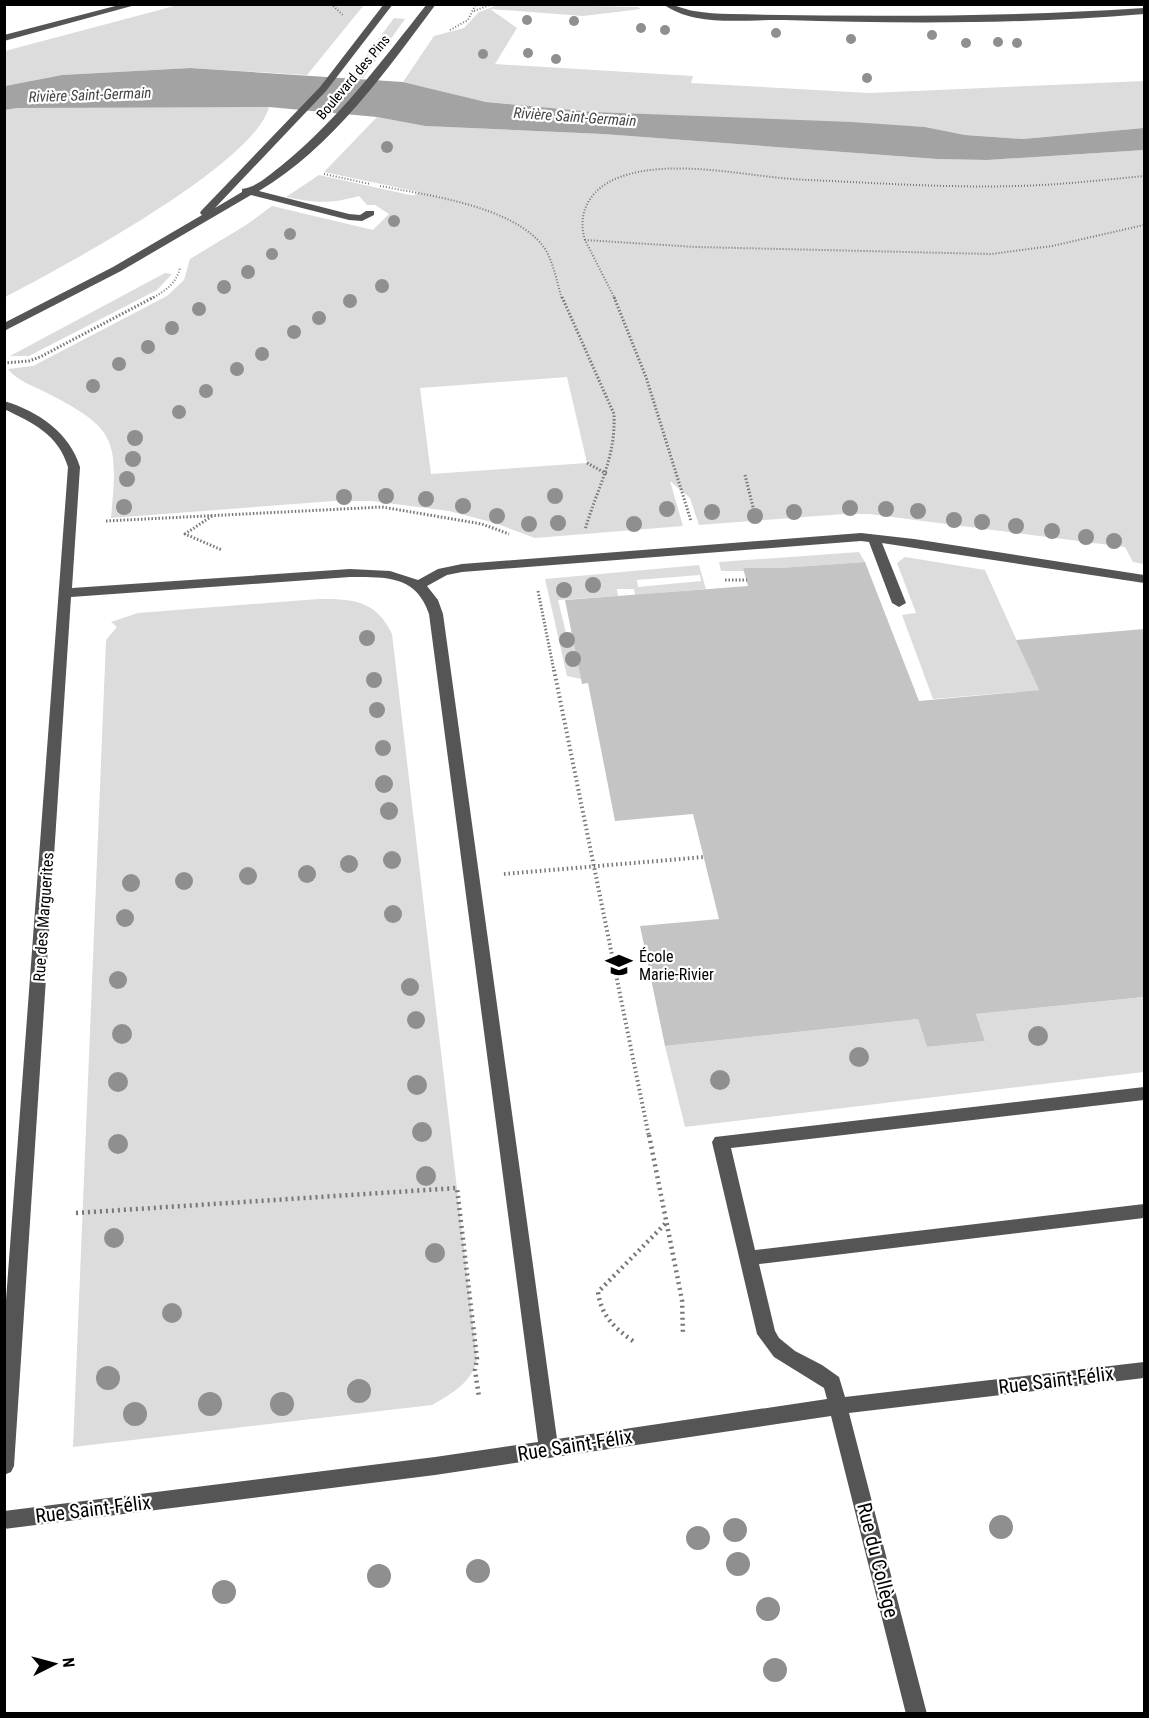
<svg xmlns="http://www.w3.org/2000/svg" width="1149" height="1718" viewBox="0 0 1149 1718" font-family="'Roboto Condensed',sans-serif">
  <rect width="100%" height="100%" fill="#fff"/>
  <!-- green -->
  <g fill="#dcdcdc" fill-rule="evenodd">
    <polygon points="501,4 638,7 641,9 583,16 490,9 517,28 495,64 693,76 691,83 869,93 1144,81 1144,128 1023,139 965,135 925,127 594,112 486,102 403,82 434,36 464,28 479,12"/>
    <polygon points="178,5 364,5 307,75 190,68 62,75 5,86 5,51"/>
    <polygon points="394,18 405,19 363,78 351,76"/>
    <path d="M127 106 269 107C255 164 59 269 5 297V110L17 108Z"/>
    <path d="M377 117 425 126 603 134 937 159 987 160 1144 150V564L1133 562 1125 547 869 514H844L699 525 690 498 670 481 683 526 535 538 495 523 449 511 372 501H334L111 518C118 441 118 429 47 393 34 386 17 381 8 369L33 366 167 296 184 280 190 259 246 225 272 206 373 230 389 214 375 205H367L359 196C331 204 314 203 286 197L319 175 410 195H415L419 192 324 172ZM567 377 587 463 431 474 420 388Z"/>
    <polygon points="165,273 172,274 157,290 29,356 10,356"/>
    <polygon points="859,552 865,562 780,568 743,568 744,571 721,571 719,562"/>
    <polygon points="905,557 985,570 1039,690 933,699 902,615 916,613 897,563"/>
    <path d="M699 565 706 589 635 595 634 589H617L618 596 558 600 566 633 573 632 581 679 567 676 545 579ZM700 575 701 581 638 587 637 580Z"/>
    <path d="M319 599C353 599 376 600 392 634L477 1359C473 1382 451 1394 432 1405L73 1447 106 640 117 627 111 622 138 613Z"/>
    <polygon points="1144,997 1144,1072 685,1127 665,1046 918,1019 927,1047 985,1041 976,1014"/>
  </g>
  <!-- water -->
  <polygon fill="#a3a3a3" points="190,68 403,82 486,102 594,112 851,122 925,127 965,135 1023,139 1144,128 1144,150 987,160 937,159 603,134 425,126 377,117 269,107 17,108 5,110 5,86 62,75"/>
  <!-- building -->
  <polygon fill="#c4c4c4" points="865,562 919,701 1039,690 1016,640 1144,629 1144,997 976,1014 985,1041 927,1047 918,1019 665,1046 640,926 719,919 693,814 615,821 588,683 582,684 565,600 748,586 743,568 780,568"/>
  <g fill="none" stroke-linecap="round" stroke-linejoin="round">
    <!-- path-far3 -->
    <g stroke="#777" stroke-width="2" stroke-dasharray="1 2" stroke-linecap="butt">
      <polyline points="331,4 344,16"/>
      <polyline points="619,4 636,5"/>
      <polyline points="474,11 492,4"/>
      <polyline points="450,30 468,20 476,4"/>
      <polyline points="324,174 370,184"/>
      <path d="M380 186C427 195 512 206 543 246 553 259 557 283 562 299"/>
      <path d="M585 240C576 211 592 187 620 177 676 157 750 178 809 180 878 183 948 188 1017 186 1060 185 1102 180 1144 176"/>
      <path d="M151 299C165 291 176 284 180 268"/>
      <polyline points="615,299 585,240 696,247 991,254 1052,246 1144,225"/>
    </g>
    <!-- path-far2 -->
    <g stroke="#777" stroke-width="3" stroke-dasharray="1.5 2" stroke-linecap="butt">
      <path d="M562 297 614 414C616 459 597 488 585 530"/>
      <polyline points="614,297 646,377 691,521"/>
      <polyline points="4,363 29,361 40,357 154,297"/>
      <polyline points="587,463 607,474"/>
      <polyline points="745,475 755,515"/>
      <polyline points="212,516 185,534 222,550"/>
      <polyline points="106,521 382,507 482,524 509,534"/>
      <polyline points="725,580 747,580"/>
      <polyline points="538,591 554,671"/>
    </g>
    <!-- path-far1 -->
    <g stroke="#777" stroke-width="4" stroke-dasharray="1.5 3" stroke-linecap="butt">
      <polyline points="554,670 649,1137"/>
      <polyline points="504,874 704,857"/>
    </g>
    <!-- path -->
    <g stroke="#777" stroke-width="4.5" stroke-dasharray="2 4" stroke-linecap="butt">
      <polyline points="649,1135 682,1300 683,1335"/>
      <polyline points="76,1213 457,1188 477,1359 475,1370 479,1397"/>
      <path d="M633 1341C614 1328 601 1315 598 1292L667 1222"/>
    </g>
    <!-- minor -->
    <g fill="#555" fill-rule="evenodd">
      <polygon points="123,4 139,4 4,41 4,35"/>
      <path d="M384 4H393L326 91 215 208 242 192V189C257 187 269 175 281 166 340 118 381 62 427 4H436C386 71 332 148 259 191L349 214 360 215 366 211H374V215L362 221 349 220 251 195 121 271 4 331V323L113 267 202 215 200 213 201 211 320 87Z"/>
      <path d="M663 4C674 4 683 9 694 11 706 13 718 14 730 14 868 17 1006 17 1144 8V14C1025 24 904 24 784 20 747 19 695 28 663 4Z"/>
      <path d="M4 401C38 411 70 433 80 467L72 588 350 569 390 571 418 580 438 569 462 564 861 533 914 539 1144 575V583L882 543 906 603 899 607 892 603 869 542 861 541 462 572 447 575 427 586 438 600 443 614 557 1439 827 1399 824 1388 774 1357 757 1334 712 1142 715 1137 1144 1087V1100L731 1148 755 1250 1144 1204V1218L759 1264 775 1331 779 1338 795 1351 822 1365 839 1377 845 1397 1144 1362V1378L849 1413 927 1714H906L831 1416 435 1475 4 1529V1511L435 1457 538 1442 429 614C416 575 386 577 350 577L71 597 14 1466 11 1472 4 1475V1327L68 467C58 434 33 423 4 409Z"/>
    </g>
  </g>
  <!-- trees -->
  <g fill="#8f8f8f">
    <circle cx="527" cy="20" r="5"/>
    <circle cx="574" cy="21" r="5"/>
    <circle cx="641" cy="28" r="5"/>
    <circle cx="665" cy="30" r="5"/>
    <circle cx="776" cy="33" r="5"/>
    <circle cx="932" cy="35" r="5"/>
    <circle cx="851" cy="39" r="5"/>
    <circle cx="998" cy="42" r="5"/>
    <circle cx="966" cy="43" r="5"/>
    <circle cx="1017" cy="43" r="5"/>
    <circle cx="528" cy="53" r="5"/>
    <circle cx="483" cy="54" r="5"/>
    <circle cx="556" cy="59" r="5"/>
    <circle cx="867" cy="78" r="5"/>
    <circle cx="387" cy="147" r="6"/>
    <circle cx="394" cy="221" r="6"/>
    <circle cx="290" cy="234" r="6"/>
    <circle cx="272" cy="254" r="6"/>
    <circle cx="248" cy="272" r="7"/>
    <circle cx="382" cy="286" r="7"/>
    <circle cx="224" cy="287" r="7"/>
    <circle cx="350" cy="301" r="7"/>
    <circle cx="199" cy="309" r="7"/>
    <circle cx="319" cy="318" r="7"/>
    <circle cx="172" cy="328" r="7"/>
    <circle cx="294" cy="332" r="7"/>
    <circle cx="148" cy="347" r="7"/>
    <circle cx="262" cy="354" r="7"/>
    <circle cx="119" cy="364" r="7"/>
    <circle cx="237" cy="369" r="7"/>
    <circle cx="93" cy="386" r="7"/>
    <circle cx="206" cy="391" r="7"/>
    <circle cx="179" cy="412" r="7"/>
    <circle cx="135" cy="438" r="8"/>
    <circle cx="133" cy="459" r="8"/>
    <circle cx="127" cy="479" r="8"/>
    <circle cx="386" cy="496" r="8"/>
    <circle cx="555" cy="496" r="8"/>
    <circle cx="344" cy="497" r="8"/>
    <circle cx="426" cy="499" r="8"/>
    <circle cx="463" cy="506" r="8"/>
    <circle cx="124" cy="507" r="8"/>
    <circle cx="850" cy="508" r="8"/>
    <circle cx="667" cy="509" r="8"/>
    <circle cx="886" cy="509" r="8"/>
    <circle cx="918" cy="511" r="8"/>
    <circle cx="712" cy="512" r="8"/>
    <circle cx="794" cy="512" r="8"/>
    <circle cx="497" cy="516" r="8"/>
    <circle cx="755" cy="516" r="8"/>
    <circle cx="954" cy="520" r="8"/>
    <circle cx="982" cy="522" r="8"/>
    <circle cx="558" cy="523" r="8"/>
    <circle cx="529" cy="524" r="8"/>
    <circle cx="634" cy="524" r="8"/>
    <circle cx="1016" cy="526" r="8"/>
    <circle cx="1052" cy="531" r="8"/>
    <circle cx="1086" cy="537" r="8"/>
    <circle cx="1114" cy="541" r="8"/>
    <circle cx="593" cy="585" r="8"/>
    <circle cx="564" cy="590" r="8"/>
    <circle cx="367" cy="638" r="8"/>
    <circle cx="567" cy="640" r="8"/>
    <circle cx="573" cy="659" r="8"/>
    <circle cx="374" cy="680" r="8"/>
    <circle cx="377" cy="710" r="8"/>
    <circle cx="383" cy="748" r="8"/>
    <circle cx="384" cy="784" r="9"/>
    <circle cx="389" cy="811" r="9"/>
    <circle cx="392" cy="860" r="9"/>
    <circle cx="349" cy="864" r="9"/>
    <circle cx="307" cy="874" r="9"/>
    <circle cx="248" cy="876" r="9"/>
    <circle cx="184" cy="881" r="9"/>
    <circle cx="131" cy="883" r="9"/>
    <circle cx="393" cy="914" r="9"/>
    <circle cx="125" cy="918" r="9"/>
    <circle cx="118" cy="980" r="9"/>
    <circle cx="410" cy="987" r="9"/>
    <circle cx="416" cy="1020" r="9"/>
    <circle cx="122" cy="1034" r="10"/>
    <circle cx="1038" cy="1036" r="10"/>
    <circle cx="859" cy="1057" r="10"/>
    <circle cx="720" cy="1080" r="10"/>
    <circle cx="118" cy="1082" r="10"/>
    <circle cx="417" cy="1085" r="10"/>
    <circle cx="422" cy="1132" r="10"/>
    <circle cx="118" cy="1144" r="10"/>
    <circle cx="426" cy="1176" r="10"/>
    <circle cx="114" cy="1238" r="10"/>
    <circle cx="435" cy="1253" r="10"/>
    <circle cx="172" cy="1313" r="10"/>
    <circle cx="108" cy="1378" r="12"/>
    <circle cx="359" cy="1391" r="12"/>
    <circle cx="210" cy="1404" r="12"/>
    <circle cx="282" cy="1404" r="12"/>
    <circle cx="135" cy="1414" r="12"/>
    <circle cx="1001" cy="1527" r="12"/>
    <circle cx="735" cy="1530" r="12"/>
    <circle cx="698" cy="1538" r="12"/>
    <circle cx="738" cy="1564" r="12"/>
    <circle cx="478" cy="1571" r="12"/>
    <circle cx="379" cy="1576" r="12"/>
    <circle cx="224" cy="1592" r="12"/>
    <circle cx="768" cy="1609" r="12"/>
    <circle cx="775" cy="1670" r="12"/>
  </g>
  <!-- icons -->
  <defs>
    <g id="school-bare" transform="scale(2.07)"><path d="M0-5L7-2L0 1L-7-2ZM-4 1L0 2.5L4 1V4Q0 6-4 4Z" fill="#000" stroke="#fff" stroke-width="2.5" paint-order="stroke"/></g>
  </defs>
  <g fill-rule="evenodd">
    <use href="#school-bare" x="619" y="965"/>
  </g>
  <g text-anchor="middle" stroke-width="4.5" stroke-linejoin="round" paint-order="stroke">
    <!-- far-street labels -->
    <g font-size="14" fill="#000" stroke="#fff">
      <text transform="translate(353 77) rotate(-50)" y="5">Boulevard des Pins</text>
    </g>
    <!-- far-water labels -->
    <g font-size="15" font-style="italic" fill="#444" stroke="#fff">
      <text transform="translate(90 95) rotate(-2)" y="5">Rivière Saint-Germain</text>
      <text transform="translate(575 117) rotate(4)" y="5">Rivière Saint-Germain</text>
    </g>
    <!-- street labels -->
    <g font-size="16" fill="#000" stroke="#fff">
      <text transform="translate(43 917) rotate(-86)" y="6">Rue des Marguerites</text>
    </g>
    <!-- poi labels -->
    <g font-size="16" fill="#000" stroke="#fff" text-anchor="start">
      <text x="639" y="962">École<tspan x="639" dy="18">Marie-Rivier</tspan></text>
    </g>
    <!-- near-street labels -->
    <g font-size="20" fill="#000" stroke="#fff">
      <text transform="translate(1056 1380) rotate(-7)" y="7">Rue Saint-Félix</text>
      <text transform="translate(575 1445) rotate(-9)" y="7">Rue Saint-Félix</text>
      <text transform="translate(93 1509) rotate(-7)" y="7">Rue Saint-Félix</text>
      <text transform="translate(878 1560) rotate(76)" y="7">Rue du Collège</text>
    </g>
  </g>
  <!-- border -->
  <rect width="1149" height="1718" fill="none" stroke="#000000" stroke-width="12"/>
  <!-- north arrow -->
  <g transform="translate(54 1664) rotate(84)" stroke="#ffffff" stroke-width="4.5" paint-order="stroke">
  <path d="M0-4.5L10 22L0 15L-10 22Z" fill="#000000"/>
  <text y="-9" font-size="16" font-weight="bold" text-anchor="middle" fill="#000000">N</text>
  </g>
</svg>
